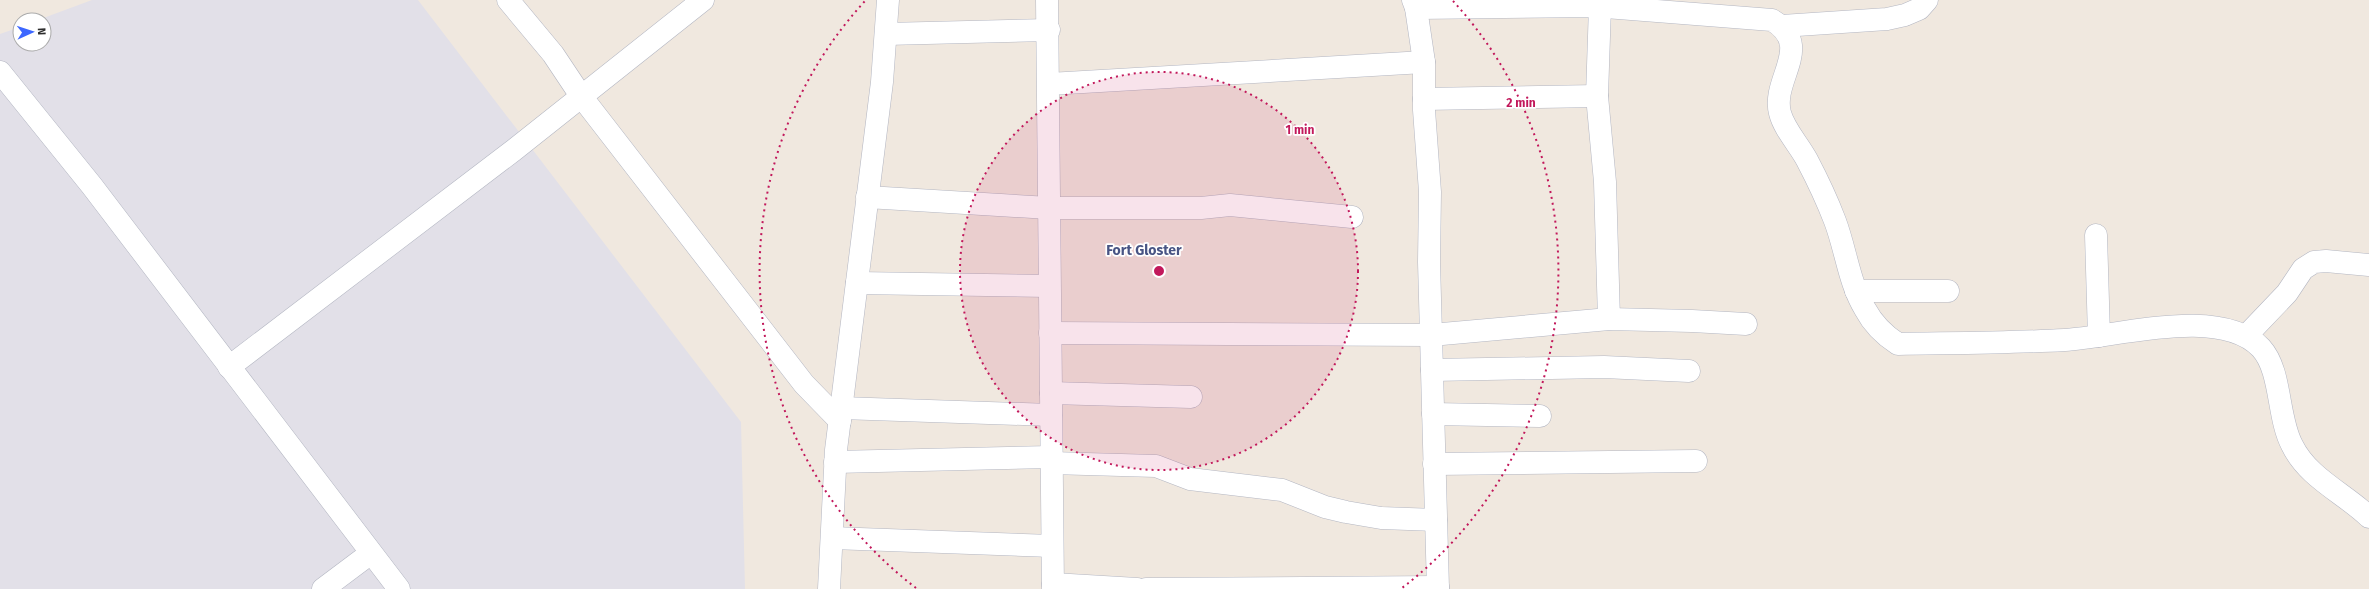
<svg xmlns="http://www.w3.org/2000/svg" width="2369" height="589" viewBox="0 0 2369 589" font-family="'Fira Sans',sans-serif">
  <rect width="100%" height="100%" fill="#f0e8df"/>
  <!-- industrial -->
  <polygon fill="#e2e0e8" points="92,0 418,0 741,422 745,589 0,589 0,34 20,27 20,44 44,44 44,20 38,20"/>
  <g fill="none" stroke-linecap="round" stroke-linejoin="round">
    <!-- minor casing -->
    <g stroke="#b3b6c2" stroke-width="23">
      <g id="minor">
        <polyline points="508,0 553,54 581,96 804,384 840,421"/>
        <polyline points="1047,0 1053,589"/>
        <polyline points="1413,0 1416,8 1424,62 1424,110 1430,192 1429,262 1438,589"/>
        <polyline points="1600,6 1597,96 1605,182 1609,319"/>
        <path d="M1416 8 1593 6 1772 20C1815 46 1771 79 1780 113 1784 129 1799 145 1807 160 1817 179 1827 200 1835 221 1846 250 1849 283 1865 309 1873 324 1884 335 1898 344 1953 343 2009 343 2065 340 2117 337 2220 305 2261 348 2282 371 2277 417 2292 445 2308 478 2344 493 2369 517"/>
        <polyline points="1782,26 1887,19 1905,15 1919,9 1927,0"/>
        <polyline points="886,34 1049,30"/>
        <polyline points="0,72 92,186 399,589"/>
        <polyline points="1049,84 1424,62"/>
        <polyline points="1424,99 1597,96"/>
        <polyline points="867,197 1049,208 1201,208 1230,205 1352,217"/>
        <polyline points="2096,235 2099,336"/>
        <polyline points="857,283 1049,286"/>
        <polyline points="1856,291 1948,291"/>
        <polyline points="1050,333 1431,335 1609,319 1692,321 1746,324"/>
        <polyline points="2246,336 2287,293 2303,269 2314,262 2326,261 2369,265"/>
        <polyline points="229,367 514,150 703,0"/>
        <polyline points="1432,370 1604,367 1689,371"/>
        <polyline points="1051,393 1191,397"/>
        <polyline points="841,408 1051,415"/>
        <polyline points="1433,414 1540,416"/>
        <polyline points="835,462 1051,457"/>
        <polyline points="1051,463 1156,466 1190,479 1282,490 1325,507 1346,512 1381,518 1436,520"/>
        <polyline points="1434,464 1696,461"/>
        <polyline points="832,538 1052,546"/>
        <polyline points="1053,584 1137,589"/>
        <polyline points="323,589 371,553"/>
        <polyline points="829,589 836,450 882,82 888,0"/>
        <polyline points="1146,589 1438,587"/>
      </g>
    </g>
    <!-- minor -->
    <use href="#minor" stroke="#fff" stroke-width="22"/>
  </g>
  <!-- distance rings -->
  <circle cx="1159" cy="271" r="199" fill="#c2185b" fill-opacity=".12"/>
  <g fill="none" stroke="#c2185b" stroke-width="2" stroke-dasharray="2 4">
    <circle cx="1159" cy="271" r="199"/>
    <path d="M916 588A399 399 0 0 1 865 1M1453 1A399 399 0 0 1 1402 588"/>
  </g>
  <g text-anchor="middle" stroke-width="3.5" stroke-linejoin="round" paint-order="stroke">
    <!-- district labels -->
    <g font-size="14" font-weight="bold" fill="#485484" stroke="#fff">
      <text x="1144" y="255">Fort Gloster</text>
    </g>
  </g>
  <circle cx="1159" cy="271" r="6" fill="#c2185b" stroke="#fff" stroke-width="2"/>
  <g font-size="12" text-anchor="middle" font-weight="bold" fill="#c2185b" stroke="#fff" stroke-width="3.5" stroke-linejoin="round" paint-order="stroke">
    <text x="1521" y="107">2 min</text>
    <text x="1300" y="134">1 min</text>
  </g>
  <!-- north arrow -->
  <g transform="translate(32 32) rotate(87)"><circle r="19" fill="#ffffff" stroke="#ababab"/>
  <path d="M0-3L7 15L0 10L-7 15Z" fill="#3d67ff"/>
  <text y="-6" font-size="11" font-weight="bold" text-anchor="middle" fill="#2d2d2d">N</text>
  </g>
</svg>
